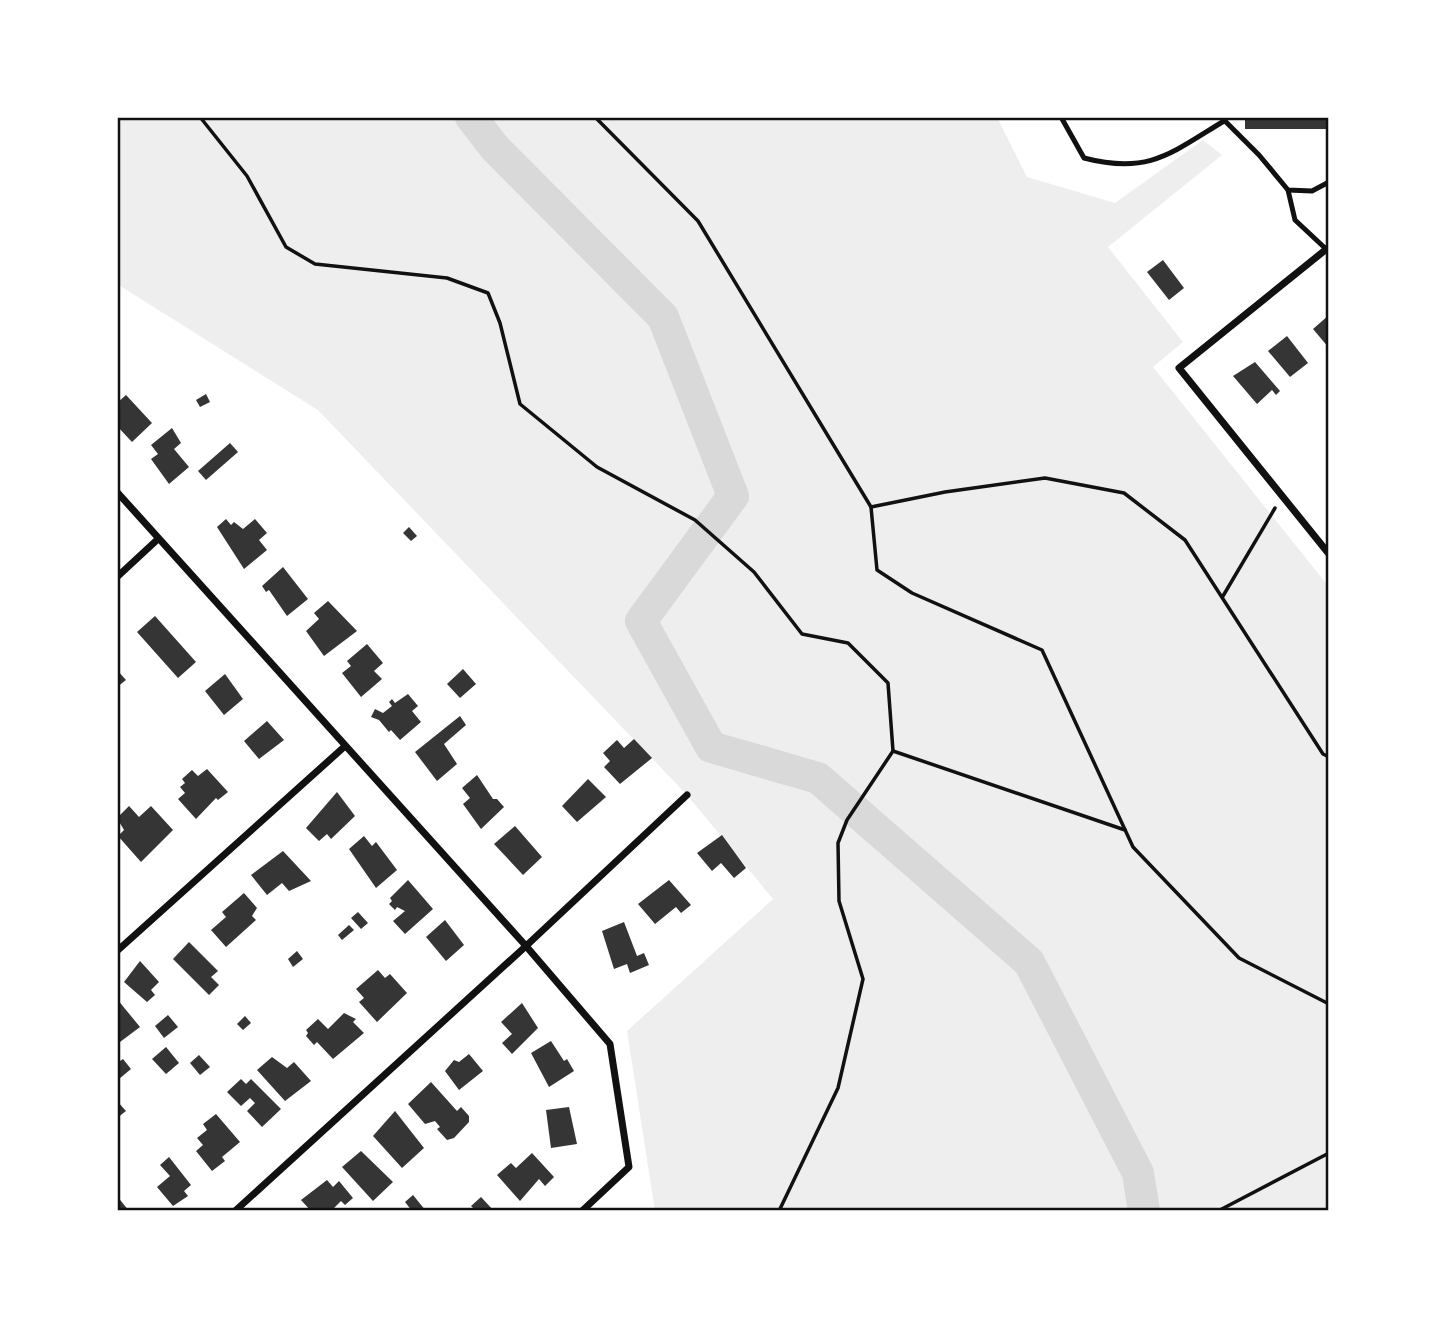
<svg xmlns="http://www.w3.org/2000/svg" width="1446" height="1328" viewBox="0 0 1446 1328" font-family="'Exo 2',sans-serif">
  <rect width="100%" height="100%" fill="#fff"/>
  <!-- green -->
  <polygon fill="#eee" points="117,117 997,117 1027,177 1115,203 1203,140 1222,155 1108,247 1183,342 1153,367 1329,587 1329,1211 655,1211 627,1031 773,899 687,795 318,410 117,284"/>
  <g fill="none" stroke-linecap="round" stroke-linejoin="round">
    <!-- river -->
    <polyline stroke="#d9d9d9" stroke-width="32" points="471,117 495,148 663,317 733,496 641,621 711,747 818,778 1029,962 1138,1173 1144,1211"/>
  </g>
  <!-- building -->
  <g fill="#353535">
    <rect x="1245" y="117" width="81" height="12"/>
    <polygon points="1163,260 1184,288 1169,300 1147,272"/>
    <polygon points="1329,315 1329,348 1313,329"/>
    <polygon points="1287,336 1308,363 1290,377 1268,351"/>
    <polygon points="1255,362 1280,391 1276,395 1272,390 1257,404 1233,376"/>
    <polygon points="206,394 210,402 200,407 196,400"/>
    <polygon points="126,395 152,423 132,442 117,426 117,403"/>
    <polygon points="172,428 181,443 174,449 189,467 169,484 151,459 158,454 151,445"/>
    <polygon points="230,443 238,452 206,480 198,471"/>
    <polygon points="226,519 231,525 234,522 243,529 255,519 267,533 259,540 267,550 244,569 217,527"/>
    <polygon points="409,527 417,536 411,541 403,533"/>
    <polygon points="283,567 308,599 287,616 269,590 266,592 262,586"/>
    <polygon points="328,601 357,631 324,656 306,631 319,619 314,613"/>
    <polygon points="155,616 196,662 178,678 137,632"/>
    <polygon points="367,644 383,663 374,671 382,679 361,697 342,673 351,666 347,661"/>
    <polygon points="463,669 476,684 460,698 447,684"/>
    <polygon points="117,670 126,680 117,687"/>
    <polygon points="225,674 243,699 224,715 205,691"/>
    <polygon points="408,694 418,706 412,711 421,722 400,740 391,730 389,732 379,720 371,717 375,709 383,713 392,706 389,702 392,699 395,703"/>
    <polygon points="460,716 466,725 444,744 457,764 437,781 415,752"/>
    <polygon points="267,721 284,740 259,759 244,741"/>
    <polygon points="634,739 652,758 620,784 604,767 610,761 603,753 617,740 624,748"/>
    <polygon points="207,769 228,792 218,800 216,798 196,819 178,799 185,793 180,787 185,783 182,779 192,770 198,776"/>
    <polygon points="477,775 493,799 497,799 504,807 481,829 463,804 470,798 462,788"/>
    <polygon points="588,779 606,797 577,822 562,806"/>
    <polygon points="337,792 355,816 331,839 327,834 319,841 306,828"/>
    <polygon points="129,806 139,817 151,806 173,830 141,862 118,836 124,830 117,818"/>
    <polygon points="515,826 542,857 523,875 494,844"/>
    <polygon points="722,835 746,868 734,878 721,863 712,871 697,853"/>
    <polygon points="364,836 372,846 376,842 397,870 376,888 349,849"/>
    <polygon points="283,851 311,881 289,891 282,883 267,895 251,875"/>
    <polygon points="408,880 433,909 405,934 393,921 405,911 397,907 395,910 389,904 392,901 390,898"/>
    <polygon points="669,880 691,905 681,913 676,907 655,924 638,904"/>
    <polygon points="244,893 257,908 252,916 256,920 226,947 211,930 226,917 222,912"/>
    <polygon points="358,912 368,923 361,929 351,918"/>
    <polygon points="445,920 464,945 446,961 426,937"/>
    <polygon points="624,922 637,956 644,953 649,965 630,973 627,964 614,969 602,931"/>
    <polygon points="349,925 354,930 342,940 338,935"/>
    <polygon points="189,942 218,971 211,977 219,985 209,995 173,959"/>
    <polygon points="297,951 303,959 293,967 288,959"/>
    <polygon points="140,961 159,982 151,990 155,995 147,1002 124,982"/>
    <polygon points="378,970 385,978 390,974 407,993 377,1022 359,1002 364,998 356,989"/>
    <polygon points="117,999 140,1027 120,1042 117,1038"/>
    <polygon points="522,1003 538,1028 512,1054 502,1043 512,1034 501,1022"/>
    <polygon points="344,1013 356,1019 353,1022 364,1033 333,1059 317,1042 314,1045 306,1036 308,1033 306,1030 318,1019 328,1029"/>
    <polygon points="168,1015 178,1027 164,1038 155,1026"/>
    <polygon points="245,1016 251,1023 243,1030 237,1024"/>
    <polygon points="551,1041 564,1061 567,1059 574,1071 549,1087 531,1053"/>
    <polygon points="166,1047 179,1063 166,1074 152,1059"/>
    <polygon points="469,1054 483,1071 459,1090 445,1071 454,1060 459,1062"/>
    <polygon points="199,1055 210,1067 200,1075 190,1063"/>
    <polygon points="272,1057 287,1068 294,1062 311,1081 285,1101 257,1070"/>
    <polygon points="123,1059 131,1069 119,1079 117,1063"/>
    <polygon points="241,1079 246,1084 251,1079 281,1109 262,1127 247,1111 255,1103 250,1098 241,1106 227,1092"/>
    <polygon points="431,1082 457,1111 461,1107 469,1116 469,1122 454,1138 447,1140 437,1129 440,1127 435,1121 425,1124 408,1104"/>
    <polygon points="117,1101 126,1111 117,1118"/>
    <polygon points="569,1107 577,1144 551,1148 546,1110"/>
    <polygon points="395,1111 424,1148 402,1168 373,1136"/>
    <polygon points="216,1114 240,1142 222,1157 225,1161 212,1171 196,1151 203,1145 197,1138 207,1130 203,1124"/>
    <polygon points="361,1151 393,1182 373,1201 342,1167"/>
    <polygon points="532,1153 554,1177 545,1186 539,1179 520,1201 497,1175 511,1163 516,1168"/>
    <polygon points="169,1157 191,1185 184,1191 188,1196 173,1206 157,1187 170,1176 160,1165"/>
    <polygon points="327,1180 333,1187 339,1181 353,1198 345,1205 341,1201 331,1211 311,1211 301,1200"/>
    <polygon points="413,1195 426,1211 412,1211 405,1202"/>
    <polygon points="117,1196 129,1211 117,1211"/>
    <polygon points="481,1197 494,1211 476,1211 471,1206"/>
  </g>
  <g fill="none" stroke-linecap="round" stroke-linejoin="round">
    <!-- path -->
    <g stroke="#111" stroke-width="3.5">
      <polyline points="200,117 247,176 286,247 315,264 447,278 488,293 500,323 520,404 597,467 695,520 754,572 802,634 848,643 888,683 893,751 847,820 838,843 839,901 863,979 838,1088 779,1211"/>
      <polyline points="595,117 698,221 871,507 877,570 912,593 1042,650 1133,847 1239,958 1329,1004"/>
      <polyline points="871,507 945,492 1045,478 1124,493 1185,540 1323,754 1329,757"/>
      <polyline points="1223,596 1275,508"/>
      <polyline points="893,751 1125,830"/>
      <polyline points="1218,1211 1329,1153"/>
    </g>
    <!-- service -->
    <g stroke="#111" stroke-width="5">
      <path d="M1061 117 1084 158C1149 175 1171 153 1224 121"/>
      <polyline points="1221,117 1259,155 1288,190 1312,191 1329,182"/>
      <polyline points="1288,190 1295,220 1326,249"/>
    </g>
    <!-- minor -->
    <g stroke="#111" stroke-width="7">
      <polyline points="1329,247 1179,368 1329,554"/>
      <polyline points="117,492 526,946 610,1044 629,1167 582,1211"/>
      <polyline points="117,577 158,539"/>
      <polyline points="117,951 344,747"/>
      <polyline points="235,1211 526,946 687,795"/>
    </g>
  </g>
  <!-- border -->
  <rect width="1446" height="1328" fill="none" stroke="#ffffff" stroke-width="238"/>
  <rect x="119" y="119" width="1208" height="1090" fill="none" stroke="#111" stroke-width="2.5"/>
</svg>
